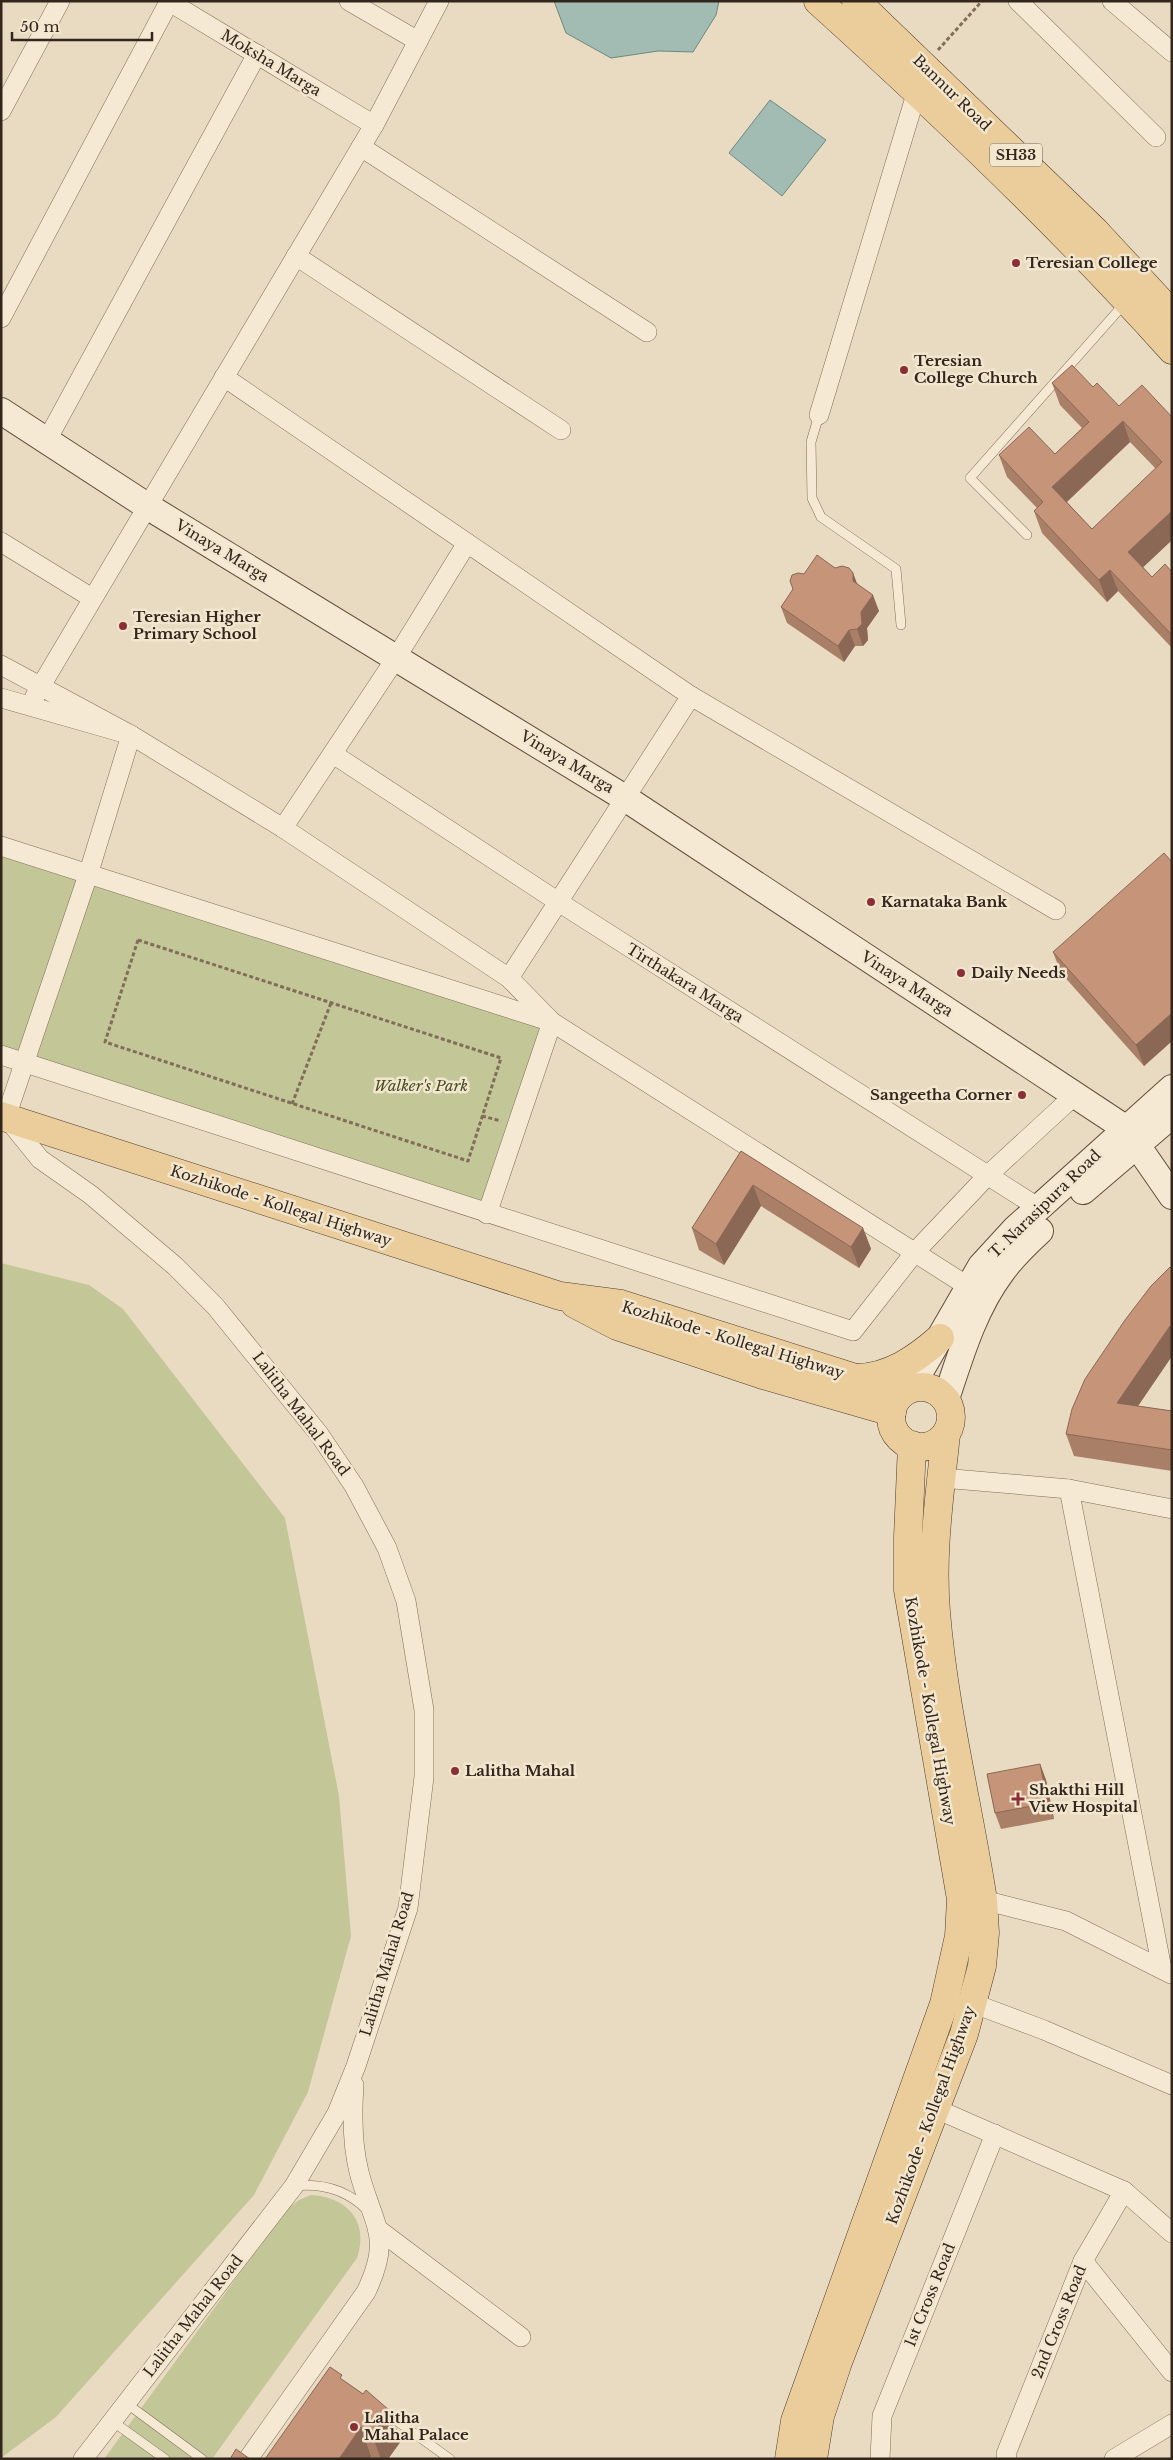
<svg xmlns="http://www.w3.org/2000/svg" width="1173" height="2460" viewBox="0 0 1173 2460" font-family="'Libre Baskerville',serif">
  <rect width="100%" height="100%" fill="#e9dbc1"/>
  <!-- green -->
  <g fill="#c3c696">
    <polygon points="1,847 552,1022 487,1214 1,1051"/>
    <polygon points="1,1263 89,1285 123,1309 285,1518 339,1796 351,1936 308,2092 254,2195 56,2417 1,2458"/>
    <path d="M311 2195C348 2197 369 2222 357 2258L212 2459H104L286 2210 299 2200Z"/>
  </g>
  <!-- water -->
  <g fill="#a3bcb3" stroke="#6b8980">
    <polygon points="554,1 719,1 716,15 693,52 658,51 611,58 566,33"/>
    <polygon points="770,100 826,140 782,196 729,153"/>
  </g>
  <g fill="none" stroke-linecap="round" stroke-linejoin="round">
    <!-- lane casing -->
    <g stroke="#816d5a" stroke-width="10">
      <g id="lane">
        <polyline points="819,415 811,442 812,498 821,517 896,569 901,625"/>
        <polyline points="1027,535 970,478 1125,303"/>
        <path d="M294 2186C322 2183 347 2190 367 2210"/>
        <polyline points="126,2403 202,2459"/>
        <polyline points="383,2411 450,2459"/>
        <polyline points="112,2421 165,2459"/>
      </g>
    </g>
    <!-- street casing -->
    <g stroke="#816d5a" stroke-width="20">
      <g id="street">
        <polyline points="168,1 374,125"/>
        <polyline points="349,1 418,41"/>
        <polyline points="1018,1 1156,137"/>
        <polyline points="1112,1 1172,52"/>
        <polyline points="1,111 60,1"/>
        <polyline points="361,147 647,332"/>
        <polyline points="296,256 561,430"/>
        <polyline points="1,318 169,2"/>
        <polyline points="224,377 691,696 1056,910"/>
        <polyline points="819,415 917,91"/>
        <polyline points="47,440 257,54"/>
        <polyline points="1,542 92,598"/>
        <polyline points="1,665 131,735 283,828 509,978 552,1022 969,1287"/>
        <polyline points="35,696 374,125 439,1"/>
        <polyline points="1,698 131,735 88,875 6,1117 40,1159 91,1195 175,1266 215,1306 319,1434 354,1486 387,1548 406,1601 424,1710 424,1777 408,1908 356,2066 337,2113 294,2186 83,2459"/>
        <polyline points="333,754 557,901 1039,1208"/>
        <polyline points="283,828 396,658 467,543"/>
        <polyline points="1,846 552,1022 487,1214"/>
        <polyline points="509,978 691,696"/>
        <polyline points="1,1055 853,1331 915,1252 988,1175 1075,1095"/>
        <polyline points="942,1478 1069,1489 1172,1509"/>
        <polyline points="1069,1489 1162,1969"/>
        <polyline points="983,1900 1066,1921 1171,1974"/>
        <polyline points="972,2003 1044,2030 1172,2085"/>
        <polyline points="934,2108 1124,2191 1172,2233"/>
        <polyline points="379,2230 521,2337"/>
        <polyline points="1083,2261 1172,2372"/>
        <path d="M248 2459 366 2292C393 2236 373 2226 359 2172 352 2144 352 2114 354 2085"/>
        <polyline points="880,2459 882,2416 995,2134"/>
        <polyline points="1007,2459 1006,2454 1083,2261 1124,2191"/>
        <polyline points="1114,2459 1172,2424"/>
      </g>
    </g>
    <!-- secondary casing -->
    <g stroke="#634e3d" stroke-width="28">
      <g id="secondary">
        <polyline points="1,411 147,506 625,798 1125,1128 1172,1196"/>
        <polyline points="1083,1191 1172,1115"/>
        <polyline points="910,1389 981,1266 1015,1229 1172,1088"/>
        <path d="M946 1399C960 1357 974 1309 1001 1273 1012 1257 1026 1244 1040 1231"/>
      </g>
    </g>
    <!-- primary casing -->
    <g stroke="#4f3c2e" stroke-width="29">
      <g id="primary">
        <path d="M818 1C941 112 1062 227 1172 350"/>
        <polyline points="856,1 1095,231 1172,314"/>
        <polyline points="1,1116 560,1296 621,1304 903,1393"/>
        <polyline points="575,1304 617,1326 763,1375 892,1412"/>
        <path d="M857 1378C890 1377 916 1359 940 1338"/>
        <circle cx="921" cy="1417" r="30"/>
        <polyline points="789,2459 795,2421 944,2004 959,1936 961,1899 908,1590 908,1537 912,1445"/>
        <path d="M813 2459 820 2416 838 2362 964 2034 982 1966 985 1933 983 1900C968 1804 944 1709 936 1612 931 1552 940 1493 946 1434"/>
      </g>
    </g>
    <!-- path -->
    <g stroke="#816d5a" stroke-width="3" stroke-dasharray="4 2.5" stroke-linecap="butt">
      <polyline points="938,50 982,1"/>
      <polygon points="138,940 501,1058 468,1161 105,1042"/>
      <polyline points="292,1104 331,1003"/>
      <polyline points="482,1116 501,1121"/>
    </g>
    <!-- lane -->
    <use href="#lane" stroke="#f5e9d3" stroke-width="9"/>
    <!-- street -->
    <use href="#street" stroke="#f5e9d3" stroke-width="19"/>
    <!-- secondary -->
    <use href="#secondary" stroke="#f5e9d3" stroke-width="26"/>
    <!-- primary -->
    <use href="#primary" stroke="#eacd9b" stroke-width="28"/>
  </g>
  <!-- wall -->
  <g fill="#a97f68" fill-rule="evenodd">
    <path d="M1052 383 1093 387 1119 406 1172 417V540L1143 567 1152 577 1172 572V648L1118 591 1107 602 1042 533 1034 511 1037 508 1007 477 999 455 1055 454 1082 428 1060 405ZM1130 442 1156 469 1092 529 1067 502Z"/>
    <polygon points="835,568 853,573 857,583 879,611 867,628 868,640 863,646 855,646 844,662 787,623 781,607 804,574"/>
    <polygon points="1172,862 1172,1041 1144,1066 1061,973 1053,952"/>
    <polygon points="741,1151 863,1228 871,1249 859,1268 761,1206 724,1265 699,1250 692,1228"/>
    <polygon points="1172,1269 1172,1356 1138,1406 1172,1411 1172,1471 1074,1456 1066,1434"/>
    <polygon points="1040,1764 1046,1780 1054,1819 1001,1829 995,1813"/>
    <polygon points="344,2381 363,2394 389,2410 401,2441 388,2459 374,2459 372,2458"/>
  </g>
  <!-- shaded-wall -->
  <g fill="#8a6855">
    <polygon points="1123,421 1130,442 1060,508 1052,487"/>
    <polygon points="1172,511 1172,540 1136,574 1128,552"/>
    <polygon points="1110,570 1118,591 1107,602 1099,580"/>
    <polygon points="853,573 859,590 853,581"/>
    <polygon points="873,595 879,611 867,628 868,640 863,646 857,629 861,612"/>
    <polygon points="849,630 855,646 844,662 838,646"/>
    <polygon points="1172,1013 1172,1041 1144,1066 1136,1045"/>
    <polygon points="753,1185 761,1206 724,1265 716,1244"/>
    <polygon points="863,1228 871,1249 859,1268 851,1247"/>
    <polygon points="1170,1326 1172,1332 1172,1356 1125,1425 1117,1403"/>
    <polygon points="1040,1764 1046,1780 1054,1819 1048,1803"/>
    <polygon points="389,2410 401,2441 388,2459 381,2459 372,2435"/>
    <polygon points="361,2427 372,2458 372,2459 339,2459"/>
  </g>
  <!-- building -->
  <g fill="#c59479" stroke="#8a6855" fill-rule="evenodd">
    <path d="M1072 365 1093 387 1097 383 1119 406 1142 385 1172 417V511L1128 552 1152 577 1165 564 1172 572V635L1110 570 1099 580 1034 511 1043 502 999 455 1029 427 1055 454 1089 422 1052 383ZM1123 421 1162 462 1092 529 1052 487Z"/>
    <polygon points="817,555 835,568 842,566 849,568 853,573 853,581 873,595 861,612 862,624 857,629 849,630 838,646 781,607 793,589 790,581 792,575 798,573 804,574"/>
    <polygon points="1164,853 1172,862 1172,1013 1136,1045 1053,952"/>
    <polygon points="741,1151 863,1228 851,1247 753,1185 716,1244 692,1228"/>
    <polygon points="1170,1267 1172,1269 1172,1329 1170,1326 1117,1403 1172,1411 1172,1450 1066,1434 1072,1409 1085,1379 1125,1320 1151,1286"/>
    <polygon points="1040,1764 1048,1803 995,1813 987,1774"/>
    <polygon points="330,2367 342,2375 340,2378 363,2394 366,2390 389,2410 372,2435 361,2427 339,2459 265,2459"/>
    <polygon points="236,2449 250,2459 230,2459"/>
  </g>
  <!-- markers -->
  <g fill="#8b2f35" stroke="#f2e6cf" stroke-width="2">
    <circle cx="1016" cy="263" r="5"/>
    <circle cx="904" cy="370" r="5"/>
    <circle cx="123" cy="626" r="5"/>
    <circle cx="871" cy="902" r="5"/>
    <circle cx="961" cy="973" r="5"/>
    <circle cx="1022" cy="1095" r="5"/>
    <circle cx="455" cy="1771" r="5"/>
    <path d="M1015.5 1791.5h5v5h5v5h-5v5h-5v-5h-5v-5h5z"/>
    <circle cx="354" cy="2427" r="5"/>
  </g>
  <g text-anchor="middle" stroke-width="5" stroke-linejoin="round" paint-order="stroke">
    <!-- shield labels -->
    <rect fill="#f2e6cf" stroke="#6c6052" stroke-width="1" x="990" y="143.5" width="52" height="23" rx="4"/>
    <g font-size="14" font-weight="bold" fill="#32261d">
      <text x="1016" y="160">SH33</text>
    </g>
    <!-- street labels -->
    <g font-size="15" fill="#32261d" stroke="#f2e6cf">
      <text transform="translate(271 63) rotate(31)" y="5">Moksha Marga</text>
      <text transform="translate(952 93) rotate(44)" y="5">Bannur Road</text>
      <text transform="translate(222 551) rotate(31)" y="5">Vinaya Marga</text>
      <text transform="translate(567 762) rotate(31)" y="5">Vinaya Marga</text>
      <text transform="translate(685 983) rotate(32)" y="5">Tirthakara Marga</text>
      <text transform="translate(907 984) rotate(33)" y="5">Vinaya Marga</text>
      <text transform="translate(1045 1204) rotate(-44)" y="5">T. Narasipura Road</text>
      <text transform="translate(281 1206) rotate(18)" y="5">Kozhikode - Kollegal Highway</text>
      <text transform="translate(733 1340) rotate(17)" y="5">Kozhikode - Kollegal Highway</text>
      <text transform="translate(301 1414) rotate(53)" y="5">Lalitha Mahal Road</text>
      <text transform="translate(930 1711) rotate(80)" y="5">Kozhikode - Kollegal Highway</text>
      <text transform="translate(387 1964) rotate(-73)" y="5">Lalitha Mahal Road</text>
      <text transform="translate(931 2115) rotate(-70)" y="5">Kozhikode - Kollegal Highway</text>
      <text transform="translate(930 2295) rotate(-68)" y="5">1st Cross Road</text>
      <text transform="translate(193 2316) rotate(-52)" y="5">Lalitha Mahal Road</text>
      <text transform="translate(1059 2322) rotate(-68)" y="5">2nd Cross Road</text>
    </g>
    <!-- poi labels -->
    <g font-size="15" font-weight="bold" fill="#32261d" stroke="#f2e6cf" text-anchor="start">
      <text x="1026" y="268">Teresian College</text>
      <text x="914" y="366">Teresian<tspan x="914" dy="17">College Church</tspan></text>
      <text x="133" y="622">Teresian Higher<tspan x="133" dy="17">Primary School</tspan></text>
      <text x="881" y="907">Karnataka Bank</text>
      <text x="971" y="978">Daily Needs</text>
      <text x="1012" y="1100" text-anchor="end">Sangeetha Corner</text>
      <text x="465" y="1776">Lalitha Mahal</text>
      <text x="1029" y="1795">Shakthi Hill<tspan x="1029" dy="17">View Hospital</tspan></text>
      <text x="364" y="2423">Lalitha<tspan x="364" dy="17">Mahal Palace</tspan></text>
    </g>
    <!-- park labels -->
    <g font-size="15" font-style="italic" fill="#454d25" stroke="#f2e6cf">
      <text x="421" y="1091">Walker's Park</text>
    </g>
  </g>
  <!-- border -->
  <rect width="1173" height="2460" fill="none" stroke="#32261d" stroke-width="5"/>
  <!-- scale -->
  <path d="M12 32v8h140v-8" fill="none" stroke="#32261d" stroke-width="2.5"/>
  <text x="20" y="32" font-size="15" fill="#32261d" stroke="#f2e6cf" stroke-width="4" paint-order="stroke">50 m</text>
</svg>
